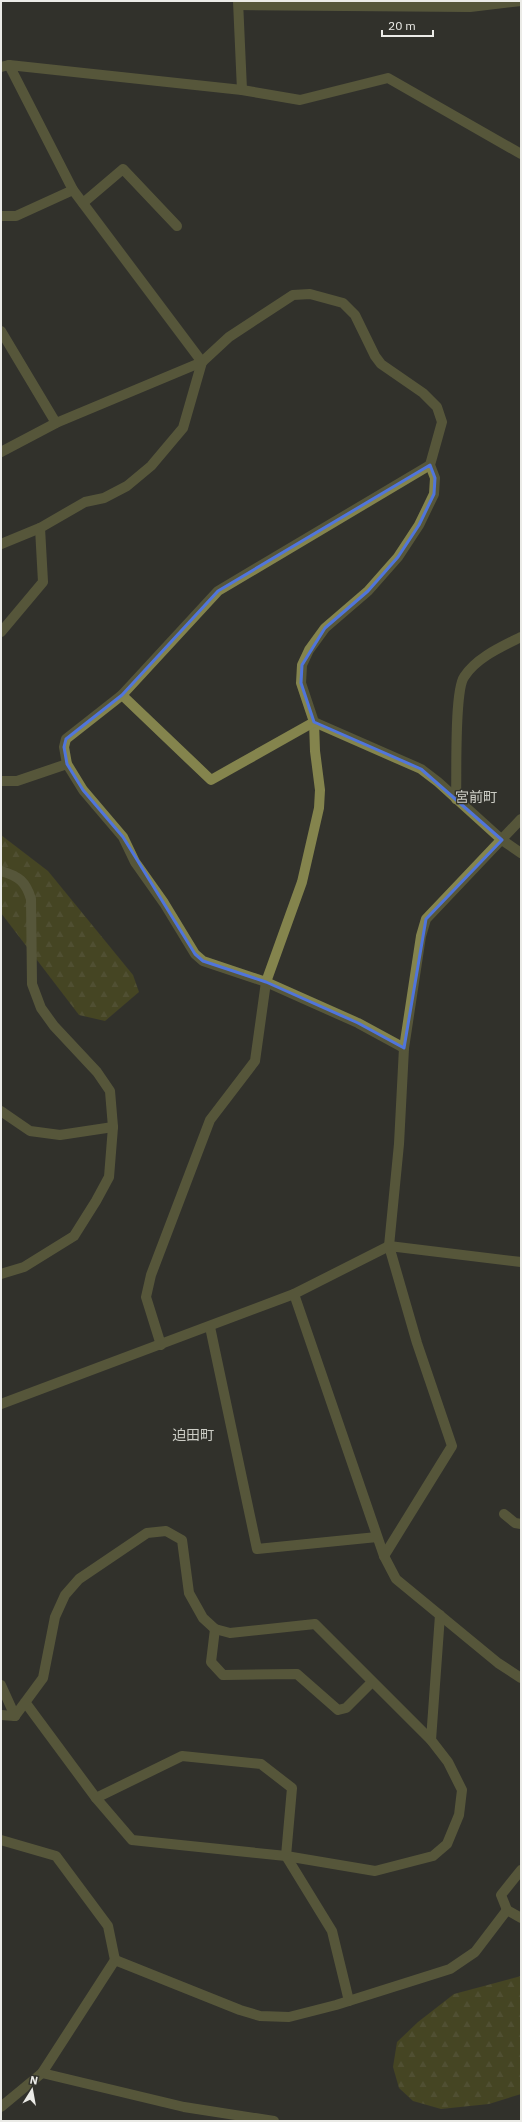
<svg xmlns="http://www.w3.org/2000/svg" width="522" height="2122" viewBox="0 0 522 2122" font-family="'IBM Plex Sans','Noto Sans JP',sans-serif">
  <defs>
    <pattern id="forest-firs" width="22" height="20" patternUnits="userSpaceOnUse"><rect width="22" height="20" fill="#5e5d1a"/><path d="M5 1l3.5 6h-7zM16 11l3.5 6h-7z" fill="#75743b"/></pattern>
  </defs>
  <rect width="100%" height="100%" fill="#32322c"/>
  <!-- forest -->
  <g fill="url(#forest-firs)">
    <polygon points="1,835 48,871 133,975 139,992 105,1021 79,1015 1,913"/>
    <polygon points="521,1976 521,2094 489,2104 441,2109 413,2101 399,2088 393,2067 397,2042 418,2022 454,1994"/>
  </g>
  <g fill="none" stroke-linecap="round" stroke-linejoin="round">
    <!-- minor -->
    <g stroke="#84844d" stroke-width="10">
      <polyline points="238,1 242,90"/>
      <polyline points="239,5 470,7 521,1"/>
      <polyline points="9,65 73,190 202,362"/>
      <polyline points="1,67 9,65 242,90 300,100 388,78 521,154"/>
      <polyline points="83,203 123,169 177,226"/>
      <polyline points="1,216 16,216 73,190"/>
      <polyline points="1,331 56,423"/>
      <polyline points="1,452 56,423 202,362 229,337 293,295 310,294 343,303 355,315 375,356 381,364 423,393 437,407 442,422 430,465 435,478 434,494 419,525 398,557 368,591 325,628 309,650 302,665 301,683 314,722 315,751 320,790 319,808 302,882 266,982 255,1061 210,1120 151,1275 146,1297 161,1345"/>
      <polyline points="1,544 40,528 85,502 104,498 127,486 151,466 183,428 202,362"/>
      <polyline points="1,632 43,582 40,528"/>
      <polyline points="122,695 211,780 314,722"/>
      <polyline points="314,722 421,769 438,782 502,840 521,853"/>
      <polyline points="1,781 17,781 67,764"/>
      <path d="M456 799C457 776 454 692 464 677 476 658 501 647 521 637"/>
      <path d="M1 871C19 876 26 882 31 899L32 984 41 1008 54 1026 97 1072 110 1091 113 1127 109 1177 96 1201 74 1236 24 1267 1 1274"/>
      <polyline points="404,1048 358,1023 266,982 203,961 195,954 164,903 135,862 123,837 83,790 67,764 64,747 66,739 122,695 218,591 430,465"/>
      <polyline points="1,1111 30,1131 60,1135 113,1127"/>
      <polyline points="294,1294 384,1556 396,1579 498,1663 521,1678"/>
      <polyline points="210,1327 257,1549 377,1537"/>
      <polyline points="1,1404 294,1294 389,1246 521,1262"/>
      <polyline points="504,1514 515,1523 521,1524"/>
      <polyline points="384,1556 452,1446 417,1343 389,1246 399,1144 404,1048 421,936 426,919 521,819"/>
      <polyline points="215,1629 211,1662 223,1675 297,1674 338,1710 346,1708 372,1682"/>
      <polyline points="1,1685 15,1716"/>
      <polyline points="1,1715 15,1716"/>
      <polyline points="15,1716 43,1678 55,1617 65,1595 79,1579 147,1533 166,1531 182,1540 189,1593 203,1618 215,1629 230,1633 315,1624 431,1740 448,1762 462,1790 459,1815 447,1844 433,1856 375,1871 286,1856 132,1840 96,1798 25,1702"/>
      <polyline points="431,1740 440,1615"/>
      <polyline points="96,1798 182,1756 261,1764 292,1788 286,1856 332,1931 349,2001"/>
      <polyline points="1,1840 56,1856 108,1926 115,1960"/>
      <polyline points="507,1910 501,1895 521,1870"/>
      <polyline points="42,2073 184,2107 274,2121"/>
      <polyline points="1,2107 42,2073 115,1960 240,2010 260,2016 289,2017 336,2005 450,1969 475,1952 507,1910 521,1918"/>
    </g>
  </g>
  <!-- marked area -->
  <path d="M0 0H522V2122H0ZM430 465 435 478 434 494 419 525 398 557 368 591 325 628 302 665 301 683 314 722 421 769 502 840 426 919 404 1048 358 1023 266 982 203 961 195 954 123 837 83 790 67 764 64 747 66 739 122 695 218 591Z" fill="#32322c" fill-opacity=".55" fill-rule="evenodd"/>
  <path fill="none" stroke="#5075dc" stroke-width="3" stroke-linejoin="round" d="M430 465 435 478 434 494 419 525 398 557 368 591 325 628 302 665 301 683 314 722 421 769 502 840 426 919 404 1048 358 1023 266 982 203 961 195 954 123 837 83 790 67 764 64 747 66 739 122 695 218 591Z"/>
  <g text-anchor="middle" stroke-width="3" stroke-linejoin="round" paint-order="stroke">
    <!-- quarter labels -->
    <g font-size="14" fill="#cdcec6" stroke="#32322c">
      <text x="476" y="802">宮前町</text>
      <text x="193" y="1440">迫田町</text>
    </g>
  </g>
  <!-- border -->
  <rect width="522" height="2122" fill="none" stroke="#ebebe7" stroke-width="4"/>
  <!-- north arrow -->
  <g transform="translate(32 2090) rotate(11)" stroke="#32322c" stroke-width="3" paint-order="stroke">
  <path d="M0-3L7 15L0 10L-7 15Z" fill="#ebebe7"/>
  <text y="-6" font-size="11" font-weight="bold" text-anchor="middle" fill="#ebebe7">N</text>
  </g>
  <!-- scale -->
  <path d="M382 30v6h51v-6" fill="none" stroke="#ebebe7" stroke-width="2"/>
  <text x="388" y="30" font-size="12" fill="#ebebe7" stroke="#32322c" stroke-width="3" paint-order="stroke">20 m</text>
</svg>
